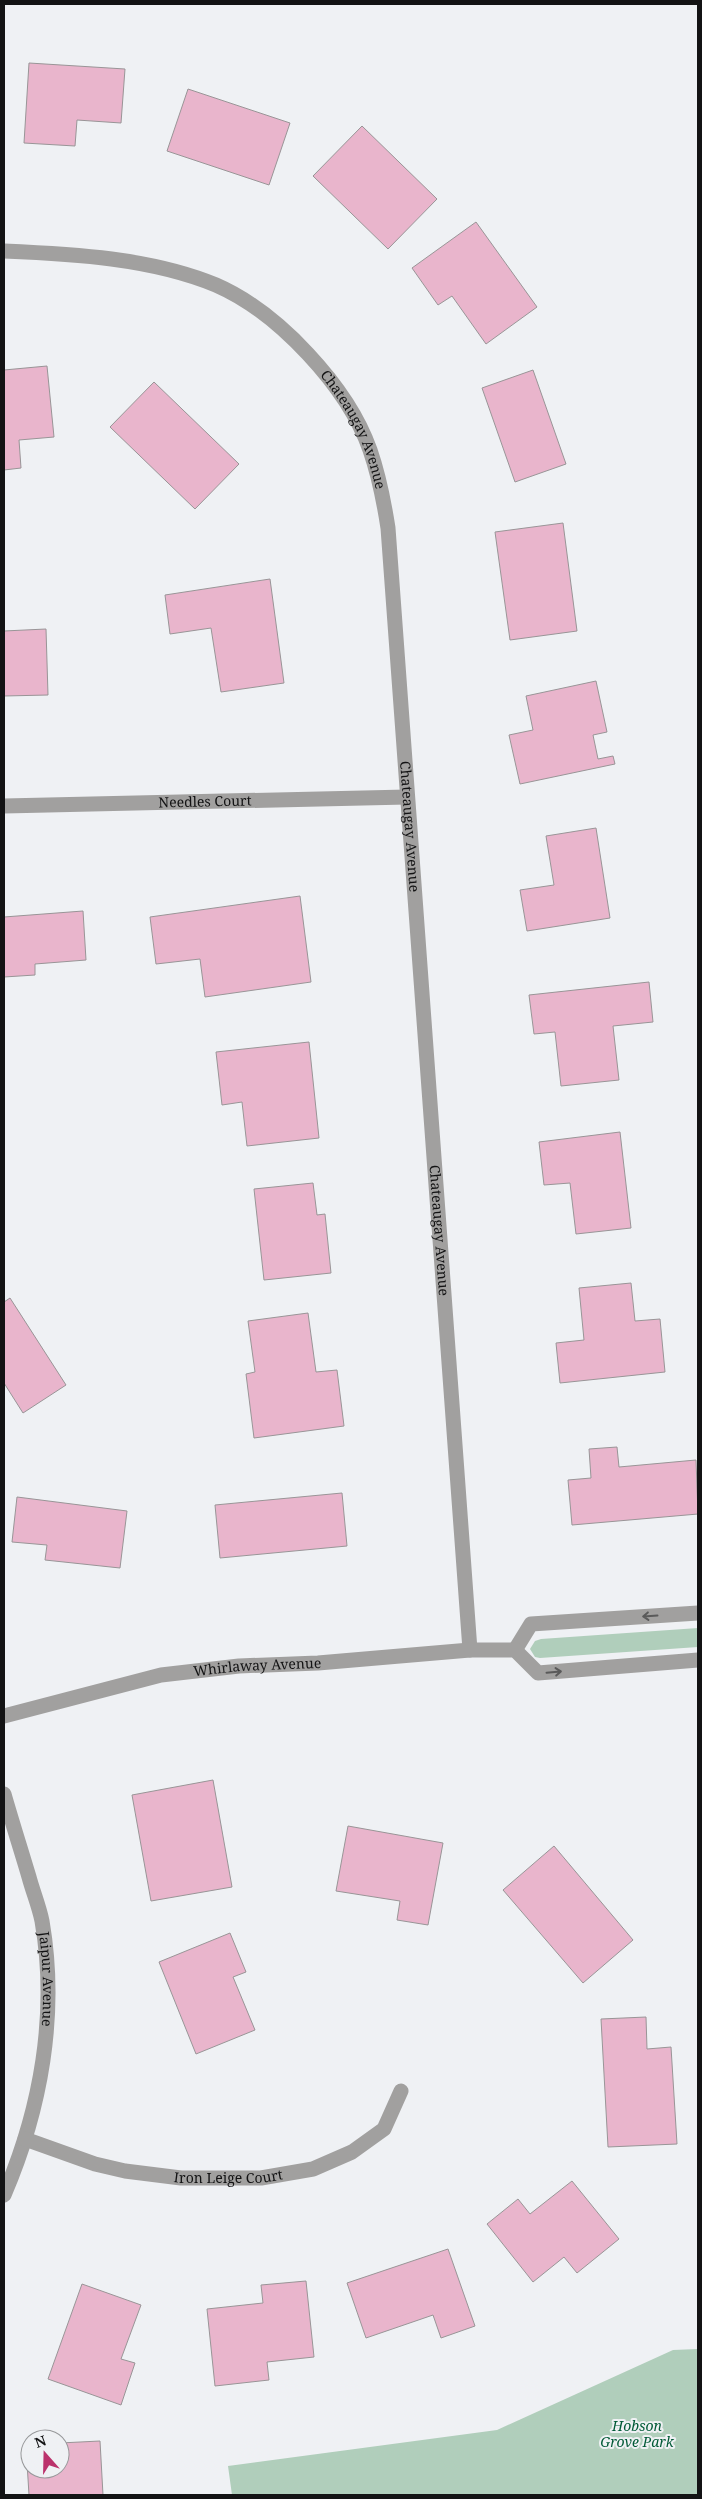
<svg xmlns="http://www.w3.org/2000/svg" width="702" height="2499" viewBox="0 0 702 2499" font-family="'Noto Serif',serif">
  <rect width="100%" height="100%" fill="#eff1f4"/>
  <!-- green -->
  <g fill="#b0cebb">
    <polygon points="698,1628 698,1647 540,1658 535,1657 530,1649 535,1641 541,1639"/>
    <polygon points="698,2349 698,2495 232,2495 228,2466 497,2430 673,2350"/>
  </g>
  <!-- building -->
  <g fill="#e9b5cc" stroke="#999597">
    <polygon points="29,63 125,69 121,123 77,120 75,146 24,143"/>
    <polygon points="188,89 290,123 269,185 167,151"/>
    <polygon points="362,126 437,199 388,249 313,176"/>
    <polygon points="476,222 537,307 486,344 452,296 438,305 412,268"/>
    <polygon points="47,366 54,437 19,440 21,468 4,470 4,370"/>
    <polygon points="533,370 566,464 515,482 482,388"/>
    <polygon points="154,382 239,464 195,509 110,427"/>
    <polygon points="563,523 577,631 510,640 495,532"/>
    <polygon points="270,579 284,683 221,692 211,628 170,634 165,595"/>
    <polygon points="46,629 48,695 4,696 4,631"/>
    <polygon points="596,681 607,732 593,735 598,759 613,756 615,764 520,784 509,735 533,730 526,696"/>
    <polygon points="596,828 610,918 527,931 520,890 554,885 546,836"/>
    <polygon points="300,896 311,982 205,997 200,959 156,964 150,917"/>
    <polygon points="83,911 86,960 35,964 35,975 4,977 4,917"/>
    <polygon points="649,982 653,1022 613,1026 619,1080 561,1086 555,1032 534,1034 529,995"/>
    <polygon points="309,1042 319,1138 247,1146 242,1102 222,1105 216,1052"/>
    <polygon points="620,1132 631,1228 576,1234 570,1183 544,1185 539,1142"/>
    <polygon points="313,1183 317,1215 325,1214 331,1273 264,1280 254,1189"/>
    <polygon points="631,1283 635,1321 660,1319 665,1372 560,1383 556,1343 584,1340 579,1288"/>
    <polygon points="10,1298 66,1385 23,1413 4,1383 4,1302"/>
    <polygon points="308,1313 316,1372 337,1370 344,1426 254,1438 246,1374 255,1372 248,1321"/>
    <polygon points="617,1447 619,1467 696,1460 698,1514 572,1525 568,1480 591,1478 589,1449"/>
    <polygon points="342,1493 347,1546 220,1558 215,1505"/>
    <polygon points="17,1497 127,1511 120,1568 45,1560 47,1545 12,1542"/>
    <polygon points="213,1780 232,1887 151,1901 132,1795"/>
    <polygon points="348,1826 443,1843 428,1925 397,1920 400,1901 336,1891"/>
    <polygon points="554,1846 633,1940 583,1983 503,1890"/>
    <polygon points="230,1933 246,1972 233,1977 255,2030 196,2054 159,1962"/>
    <polygon points="646,2017 647,2049 671,2047 677,2144 608,2147 601,2019"/>
    <polygon points="572,2181 619,2239 577,2273 564,2257 533,2282 487,2224 518,2199 530,2214"/>
    <polygon points="448,2249 475,2326 441,2338 433,2315 366,2338 347,2283"/>
    <polygon points="306,2281 314,2357 267,2362 269,2380 215,2386 207,2309 263,2303 261,2285"/>
    <polygon points="82,2284 141,2305 121,2359 135,2363 121,2405 48,2379"/>
    <polygon points="100,2441 103,2495 29,2495 26,2446 30,2445 30,2469 60,2469 60,2443"/>
  </g>
  <g fill="none" stroke-linecap="round" stroke-linejoin="round">
    <!-- street -->
    <g stroke="#a1a09f" stroke-width="15">
      <path id="s1" d="M4 251C73 254 151 258 216 285 278 312 348 387 370 450 379 476 384 502 388 528L470 1650"/>
      <path id="s2" d="M4 806 407 797"/>
      <polyline points="515,1650 531,1624 698,1613"/>
      <path id="s3" d="M4 1716 161 1675 239 1666 318 1663 470 1650H515L538 1673 698 1660"/>
      <path id="s4" d="M4 1794C12 1822 21 1850 29 1877 33 1892 39 1906 42 1921 58 2014 41 2109 4 2195"/>
      <path id="s5" d="M25 2139 95 2164 125 2171 181 2178H261L313 2169 352 2152 384 2129 401 2091"/>
    </g>
  </g>
  <!-- one-way arrows -->
  <defs><path id="oneway-shaft" d="M-6 0H5M1.5-3L5.5 0L1.5 3" fill="none" stroke-width="1.6" stroke-linecap="round" stroke-linejoin="round" transform="scale(1.25)"/></defs>
  <g stroke="#5a5a5a">
    <use href="#oneway-shaft" transform="translate(650 1616) rotate(176)"/>
    <use href="#oneway-shaft" transform="translate(554 1672) rotate(-5)"/>
  </g>
  <g text-anchor="middle" stroke-width="4" stroke-linejoin="round" paint-order="stroke">
    <!-- street labels -->
    <g font-size="14" fill="#131314" stroke="#eff1f4">
      <text dy="5" stroke="none"><textPath href="#s1" startOffset="421">Chateaugay Avenue</textPath></text>
      <text dy="5" stroke="none"><textPath href="#s2" startOffset="201">Needles Court</textPath></text>
      <text dy="5" stroke="none"><textPath href="#s1" startOffset="826">Chateaugay Avenue</textPath></text>
      <text dy="5" stroke="none"><textPath href="#s1" startOffset="1231">Chateaugay Avenue</textPath></text>
      <text dy="5" stroke="none"><textPath href="#s3" startOffset="259">Whirlaway Avenue</textPath></text>
      <text dy="5" stroke="none"><textPath href="#s4" startOffset="191">Jaipur Avenue</textPath></text>
      <text dy="5" stroke="none"><textPath href="#s5" startOffset="209">Iron Leige Court</textPath></text>
    </g>
    <!-- park labels -->
    <g font-size="14" font-style="italic" fill="#005a36" stroke="#eff1f4">
      <text x="637" y="2431">Hobson<tspan x="637" dy="16">Grove Park</tspan></text>
    </g>
  </g>
  <!-- border -->
  <rect width="702" height="2499" fill="none" stroke="#131314" stroke-width="10"/>
  <!-- north arrow -->
  <g transform="translate(45 2454) rotate(340)"><circle r="24" fill="#eff1f4" stroke="#97989a"/>
  <path d="M0-4L9 19L0 12L-9 19Z" fill="#bb326c"/>
  <text y="-8" font-size="14" font-weight="bold" text-anchor="middle" fill="#131314">N</text>
  </g>
</svg>
